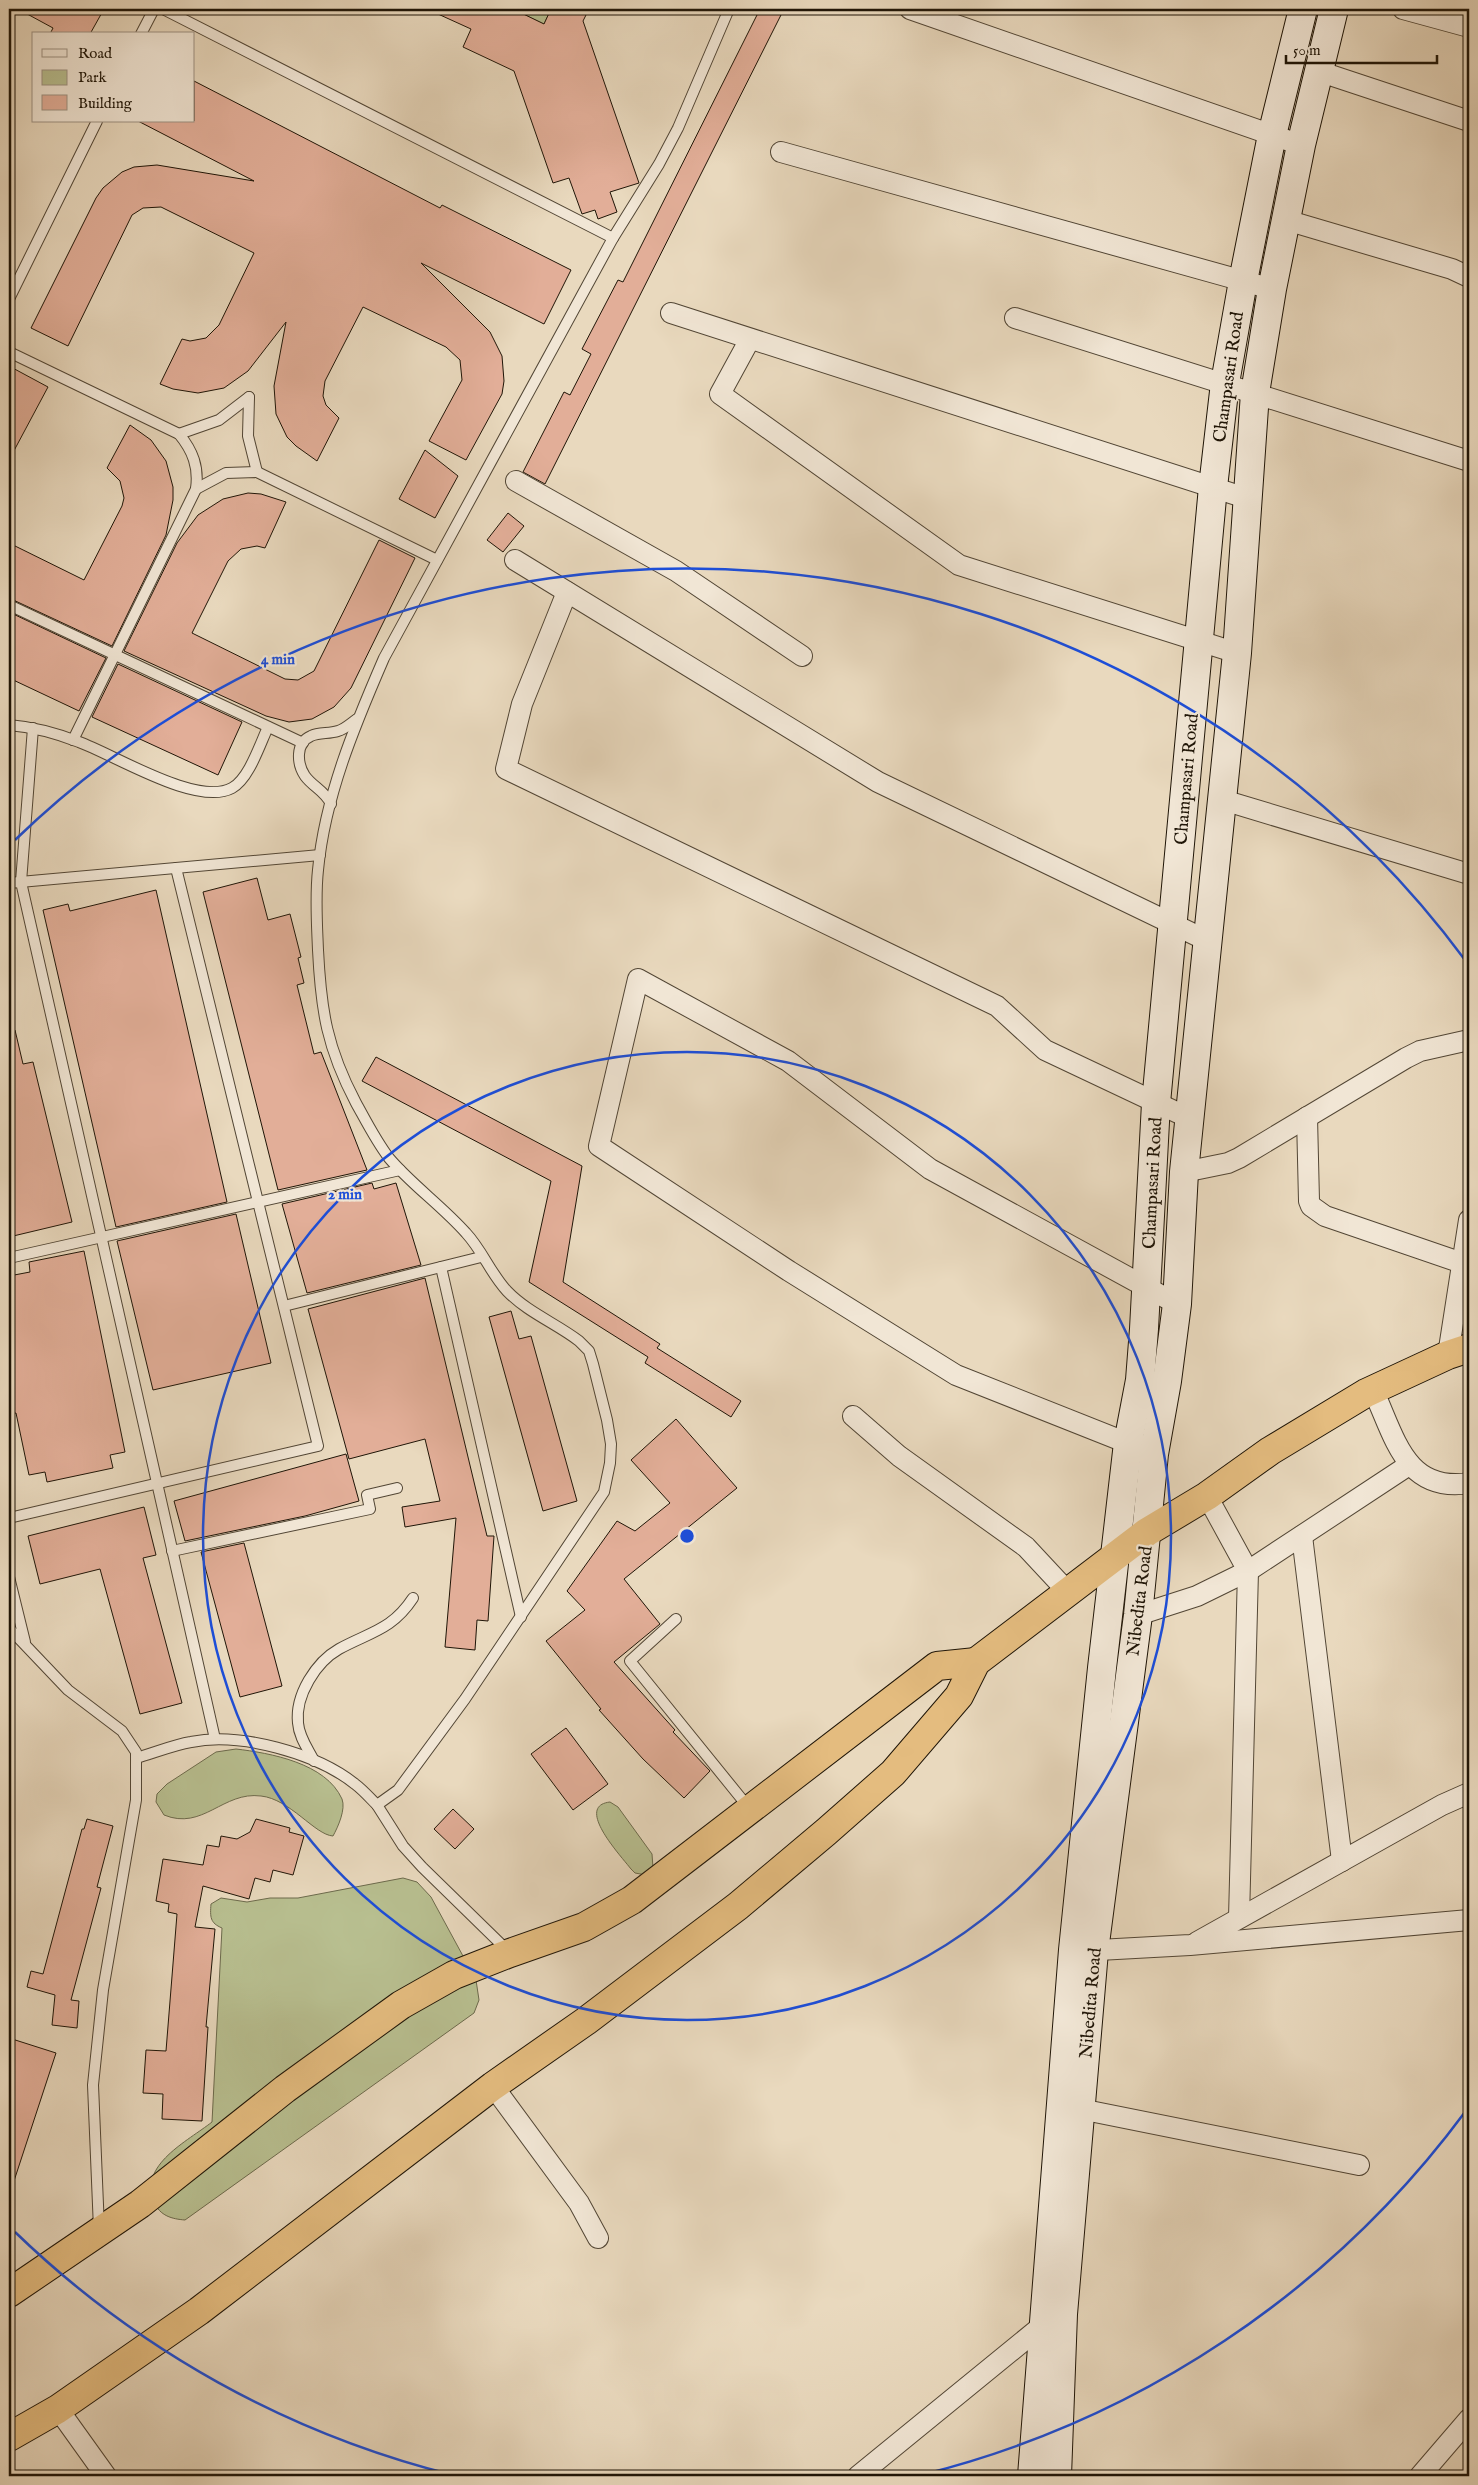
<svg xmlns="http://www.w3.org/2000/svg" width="1478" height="2485" viewBox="0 0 1478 2485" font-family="'IM FELL English',serif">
  <rect width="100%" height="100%" fill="#e9d9be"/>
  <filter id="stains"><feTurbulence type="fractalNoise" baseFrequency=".004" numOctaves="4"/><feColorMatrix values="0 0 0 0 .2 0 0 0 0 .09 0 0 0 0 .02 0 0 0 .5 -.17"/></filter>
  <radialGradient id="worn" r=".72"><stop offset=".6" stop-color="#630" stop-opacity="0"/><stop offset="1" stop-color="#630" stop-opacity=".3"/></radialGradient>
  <!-- green -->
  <g fill="#b8bf90" stroke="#6c6a4c">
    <polygon points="513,9 551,9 544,24"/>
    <path d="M236 1749C270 1753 326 1763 342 1799 346 1809 338 1827 333 1836 315 1835 290 1799 261 1796 223 1791 203 1831 164 1815L156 1802 157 1794 167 1784 216 1752Z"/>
    <path d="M610 1802 618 1807 652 1854 653 1868 646 1875 635 1873 631 1869C621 1856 574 1806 610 1802Z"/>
    <path d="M403 1878 417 1882 431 1897 476 1980 479 2000 474 2013 185 2220C172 2219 160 2216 154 2202 138 2165 188 2141 212 2122L222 1928C210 1923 210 1917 211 1904L221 1898 247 1902 270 1898H298Z"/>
  </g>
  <!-- building -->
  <g fill="#e2ae98" stroke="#1f1507">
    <polygon points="18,9 104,9 90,34 50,34 53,28"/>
    <polygon points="427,9 513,9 544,24 551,9 589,9 583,21 639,183 610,192 617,212 598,219 595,210 582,214 569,178 553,183 514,71 463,47 471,29"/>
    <polygon points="760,9 784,9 545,484 523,472 564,392 570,395 591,354 582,349 618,280 623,282"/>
    <polygon points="194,81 440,208 442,205 571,270 544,324 421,263 490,332 502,356 504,381 502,394 466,460 429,441 462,380 460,360 446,347 363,307 325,381 323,396 326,405 339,418 317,461 296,446 287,437 276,414 274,386 286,322 248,371 224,388 198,393 173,389 160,384 182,339 190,341 206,338 219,325 254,253 161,207 143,208 132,215 68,346 31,328 96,198 103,188 122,172 134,167 157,165 254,181 138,121 194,121"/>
    <polygon points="9,366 48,387 9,460"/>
    <polygon points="130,425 151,440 166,461 173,487 173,500 166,535 112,646 9,598 9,543 84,580 122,506 124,498 120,481 107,468"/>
    <polygon points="425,450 458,476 435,518 399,499"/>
    <polygon points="248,493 261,494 286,502 265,548 257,546 241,549 228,561 192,633 285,679 298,680 314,671 379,540 415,558 351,688 334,707 312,719 289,722 266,716 124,651 177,543 198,515 223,499"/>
    <polygon points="508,513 524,526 503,552 487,540"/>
    <polygon points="9,612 106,658 79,711 9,678"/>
    <polygon points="118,664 242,722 218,775 92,717"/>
    <polygon points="257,878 268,920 290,914 301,957 298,958 304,983 297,985 314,1054 321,1052 367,1170 278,1190 203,892"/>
    <polygon points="156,890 227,1202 116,1227 43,910 68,904 70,911"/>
    <polygon points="15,1030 23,1064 33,1062 72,1222 9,1237 9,1031"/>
    <polygon points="376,1057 582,1166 563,1282 660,1344 657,1348 741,1401 731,1417 645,1363 648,1357 529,1282 551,1181 362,1081"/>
    <polygon points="372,1183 374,1189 396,1183 421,1265 307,1293 282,1204"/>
    <polygon points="236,1214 271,1363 153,1390 117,1241"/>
    <polygon points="84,1251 125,1452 110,1455 113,1468 47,1482 45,1472 29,1475 16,1413 9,1414 9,1276 30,1272 29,1262"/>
    <polygon points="425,1278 487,1536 494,1536 488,1621 477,1620 475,1650 445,1647 456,1518 405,1527 402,1507 440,1501 425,1439 349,1459 308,1309"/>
    <polygon points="511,1311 519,1339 531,1336 577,1501 543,1511 489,1317"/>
    <polygon points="676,1419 737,1488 624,1579 660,1624 614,1662 675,1730 673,1732 710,1771 684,1798 643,1759 599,1710 601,1709 546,1641 585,1610 567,1591 617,1521 635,1531 670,1503 631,1460"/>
    <polygon points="346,1454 359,1501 305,1516 185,1541 174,1501"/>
    <polygon points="144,1507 156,1555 143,1558 182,1703 140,1714 100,1569 40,1584 28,1536"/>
    <polygon points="244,1543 282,1686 240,1697 201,1552"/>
    <polygon points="566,1728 608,1784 573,1810 531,1754"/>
    <polygon points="453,1809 474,1829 455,1849 434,1829"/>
    <polygon points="87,1819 113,1826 97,1887 101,1888 71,2000 79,2001 77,2028 52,2025 55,1995 27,1987 31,1971 43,1974 82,1829 84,1829"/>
    <polygon points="256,1819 290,1828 289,1832 304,1836 293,1875 273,1870 270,1882 255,1878 249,1899 203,1886 195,1927 215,1929 206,2027 208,2027 202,2121 162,2119 163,2094 143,2093 146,2050 166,2051 177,1914 168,1912 169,1904 156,1901 163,1859 203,1865 207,1845 219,1847 221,1836 237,1839 250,1832"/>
    <polygon points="9,2038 56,2053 12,2187 9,2187"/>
  </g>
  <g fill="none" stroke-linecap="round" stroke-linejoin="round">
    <!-- lane casing -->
    <g stroke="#524635" stroke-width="12">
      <g id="lane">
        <polyline points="163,9 613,238"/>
        <polyline points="141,34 154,9"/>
        <polyline points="9,299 97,121"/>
        <path d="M9 352 179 434C193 451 199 467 196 489L73 740"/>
        <polyline points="249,397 248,436 257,472"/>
        <polyline points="179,434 219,420 249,397"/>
        <polyline points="196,489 226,473 257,472 437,560"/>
        <polyline points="9,605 303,743"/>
        <path d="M9 725C33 727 56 733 79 742 115 755 197 807 232 788 249 779 260 744 268 727"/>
        <polyline points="33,728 21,882 215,1739"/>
        <path d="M331 804C325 791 313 787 305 776 297 764 295 743 311 736 319 732 329 734 338 731 345 729 351 723 357 719"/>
        <polyline points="9,883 320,855"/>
        <polyline points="9,1258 400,1170"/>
        <polyline points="441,1267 521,1617"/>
        <polyline points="284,1306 481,1257"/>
        <polyline points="9,1518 318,1446 176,868"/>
        <polyline points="172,1551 370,1509 367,1495 397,1488"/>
        <polyline points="9,1577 25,1642"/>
        <polyline points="676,1619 630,1661 749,1808"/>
        <polyline points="9,1628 68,1690 122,1731 136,1752 136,1800 103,1990 93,2085 99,2229"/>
        <path d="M136 1758C154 1753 173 1745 191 1742 240 1732 316 1753 355 1784 363 1790 370 1798 377 1805"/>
        <path d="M314 1761C308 1749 299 1737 298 1723 295 1695 316 1662 339 1649 370 1632 392 1630 413 1598"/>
        <path d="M509 1952 422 1867 403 1846 377 1805 398 1790 465 1699 604 1492 610 1463 611 1444 607 1420 593 1364 589 1351 579 1341C557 1324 527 1312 507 1291 491 1274 482 1250 466 1233 442 1206 412 1185 389 1158 376 1141 366 1121 356 1103 327 1048 321 1011 318 950 317 924 315 897 318 870 325 796 355 725 384 658L613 238 659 164 678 128 729 9"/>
      </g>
    </g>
    <!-- street casing -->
    <g stroke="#524635" stroke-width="22">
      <g id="street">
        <polyline points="910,9 1301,145"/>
        <polyline points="1403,9 1469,27"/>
        <polyline points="1318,71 1469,121"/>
        <polyline points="781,152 1272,289"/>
        <polyline points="1286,220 1452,269 1469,277"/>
        <polyline points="671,313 1249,499"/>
        <polyline points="1015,318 1469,461"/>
        <polyline points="750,339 720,394 959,565 1237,653"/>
        <polyline points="516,481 676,571 802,656"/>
        <polyline points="515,560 878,782 1208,941"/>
        <polyline points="567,592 522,704 506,769 997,1006 1045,1050 1191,1119"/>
        <polyline points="1223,800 1469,874"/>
        <polyline points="1307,1117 1309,1201 1311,1206 1325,1216 1462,1263"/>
        <polyline points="1184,1172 1228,1163 1239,1158 1406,1058 1420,1051 1469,1040"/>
        <polyline points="1448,1355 1469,1220"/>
        <path d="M1373 1390C1395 1437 1405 1493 1469 1483"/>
        <polyline points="853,1416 899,1456 1026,1547 1067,1591"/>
        <polyline points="1140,1448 956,1375 789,1271 599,1146 638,979 788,1061 930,1169 1177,1304"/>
        <polyline points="1207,1496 1248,1571 1239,1918"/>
        <polyline points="1302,1536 1342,1861"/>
        <polyline points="1138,1615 1197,1596 1248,1571 1409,1465"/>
        <polyline points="1197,1942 1442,1805 1469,1793"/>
        <polyline points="1080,1951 1190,1945 1469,1920"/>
        <polyline points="493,2086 579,2203 598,2238"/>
        <polyline points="1080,2109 1359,2165"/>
        <polyline points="58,2409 106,2476"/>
        <polyline points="858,2476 1043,2325"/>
        <polyline points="1420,2476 1469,2419"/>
      </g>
    </g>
    <!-- secondary casing -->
    <g stroke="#1f1507" stroke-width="30">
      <g id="secondary">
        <polyline points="1032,2476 1073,1950 1102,1668 1128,1443 1140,1380 1144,1329 1156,1103 1213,487 1225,383 1243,281 1272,135 1303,9"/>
        <polyline points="1057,2476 1063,2314 1094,1951 1138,1615 1154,1454 1167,1381 1177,1304 1184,1172 1237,653 1255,393 1272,289 1301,145 1334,9"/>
      </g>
    </g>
    <!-- highway casing -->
    <g stroke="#1f1507" stroke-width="30">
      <g id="highway">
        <polyline points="9,2293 140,2204 285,2089 401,2005 454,1975 510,1953 584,1927 632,1900 937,1666 976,1662"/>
        <polyline points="9,2437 58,2409 199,2311 493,2086 586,2021 738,1906 826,1832 893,1773 959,1696 976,1662 1147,1532 1207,1496 1270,1451 1366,1393 1448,1355 1469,1348"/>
      </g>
    </g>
    <!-- lane -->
    <use href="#lane" stroke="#f1e6d5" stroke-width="10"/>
    <!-- street -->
    <use href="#street" stroke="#f1e6d5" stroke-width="20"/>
    <!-- secondary -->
    <use href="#secondary" stroke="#f1e6d5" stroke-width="28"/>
    <!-- highway -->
    <use href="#highway" stroke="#e4bc7f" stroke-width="28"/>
  </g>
  <!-- distance rings -->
  <g fill="none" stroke="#1d4ed8" stroke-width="2.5">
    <circle cx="687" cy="1536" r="484"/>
    <path d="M1465 2112A968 968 0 0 1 921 2475M453 2475A968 968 0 0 1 15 2232M15 840A968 968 0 0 1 1465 960"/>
  </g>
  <g text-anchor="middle" stroke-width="4.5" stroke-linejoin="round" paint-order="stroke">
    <!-- street labels -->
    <g font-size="18" fill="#1f1507" stroke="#f1e6d5">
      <text transform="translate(1228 377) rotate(-82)" y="6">Champasari Road</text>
      <text transform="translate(1186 779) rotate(-85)" y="6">Champasari Road</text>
      <text transform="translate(1152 1183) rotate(-87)" y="6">Champasari Road</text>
      <text transform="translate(1139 1601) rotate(-83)" y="6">Nibedita Road</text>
      <text transform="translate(1090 2003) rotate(-85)" y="6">Nibedita Road</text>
    </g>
  </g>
  <circle cx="687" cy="1536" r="8" fill="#1d4ed8" stroke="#f1e6d5" stroke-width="2.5"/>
  <g font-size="15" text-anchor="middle" font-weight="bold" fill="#1d4ed8" stroke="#f1e6d5" stroke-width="4.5" stroke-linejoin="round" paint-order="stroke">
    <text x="278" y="664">4 min</text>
    <text x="345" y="1199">2 min</text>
  </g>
  <!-- margin -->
  <rect width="1478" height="2485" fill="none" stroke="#e9d9be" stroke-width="30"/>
  <rect x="10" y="10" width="1458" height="2465" fill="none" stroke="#1f1507" stroke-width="2.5"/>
  <rect x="15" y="15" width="1448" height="2455" fill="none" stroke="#1f1507"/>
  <!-- legend -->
  <rect x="32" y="32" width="162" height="90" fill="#f1e6d5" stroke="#9d9283"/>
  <rect x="42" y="49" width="25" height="8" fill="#f1e6d5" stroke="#9d9283"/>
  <text x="78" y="58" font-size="15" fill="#1f1507">Road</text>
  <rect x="42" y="70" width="25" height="15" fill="#b8bf90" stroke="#9d9283"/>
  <text x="78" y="82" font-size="15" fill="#1f1507">Park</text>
  <rect x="42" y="95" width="25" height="15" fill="#e2ae98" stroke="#9d9283"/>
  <text x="78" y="108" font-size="15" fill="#1f1507">Building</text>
  <!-- scale -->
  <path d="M1286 55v8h151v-8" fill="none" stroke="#1f1507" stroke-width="2.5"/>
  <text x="1293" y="55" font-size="15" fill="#1f1507" stroke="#f1e6d5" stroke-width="4" paint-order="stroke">50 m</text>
  <rect width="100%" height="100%" filter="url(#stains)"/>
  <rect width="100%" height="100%" fill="url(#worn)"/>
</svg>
